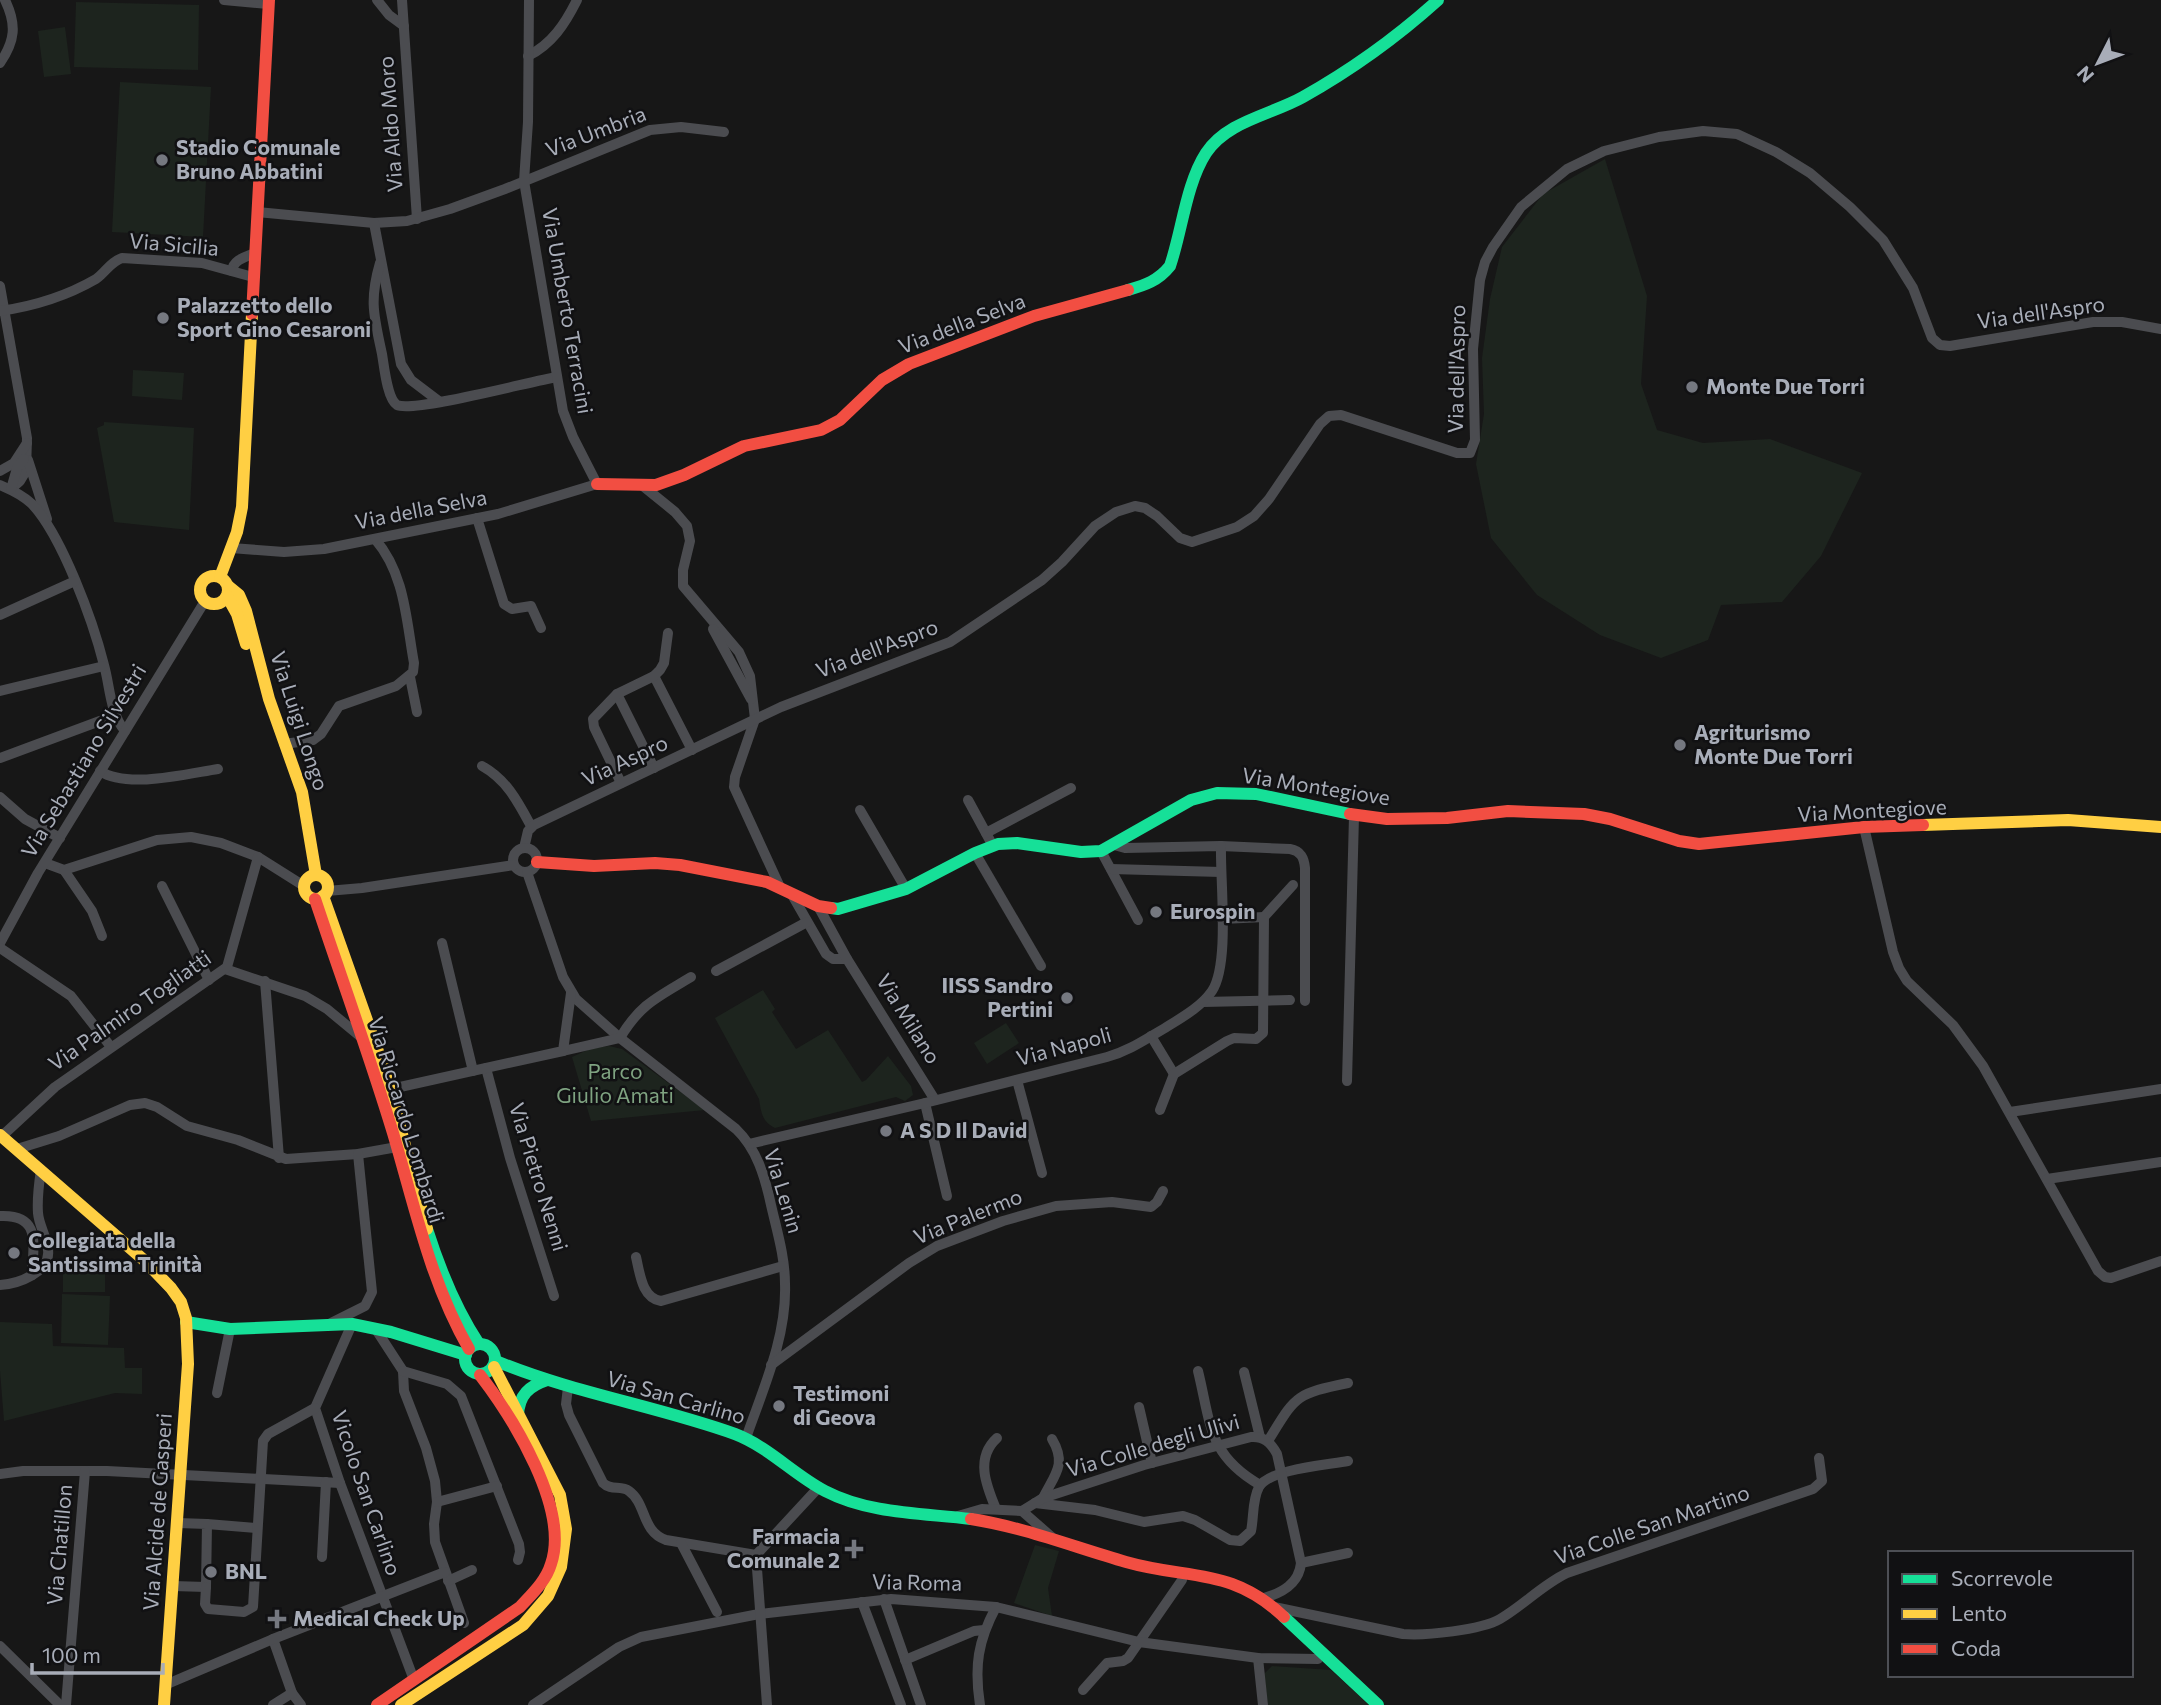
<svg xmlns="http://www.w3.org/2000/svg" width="2161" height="1705" viewBox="0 0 2161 1705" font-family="Commissioner,sans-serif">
  <rect width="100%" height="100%" fill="#171717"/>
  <!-- green -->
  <g fill="#1d241e">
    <polygon points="76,2 199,5 198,70 74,67"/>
    <polygon points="65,27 71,74 44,77 38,31"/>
    <polygon points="120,82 211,87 203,237 112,232"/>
    <polygon points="1605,159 1647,296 1641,384 1657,430 1703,443 1770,439 1862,473 1821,556 1782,602 1721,605 1708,640 1661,658 1600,635 1537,595 1491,538 1476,464 1484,414 1482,358 1490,299 1502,247 1543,194"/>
    <polygon points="133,370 184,373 182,400 132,396"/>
    <polygon points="104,422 194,428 189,530 114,522 97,428 104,425"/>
    <path d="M763 990 775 1009 772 1012 796 1049 828 1030 862 1082 866 1080 888 1056 911 1086 913 1095 905 1101 896 1097 775 1128C762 1122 761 1112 759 1099L715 1018Z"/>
    <polygon points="1006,1023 1019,1043 987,1064 974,1043"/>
    <polygon points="609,1046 622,1049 705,1110 591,1121 572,1057 592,1048"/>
    <rect x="63" y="1270" width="42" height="22"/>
    <polygon points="62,1294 110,1296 108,1345 61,1343"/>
    <polygon points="0,1322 52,1324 53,1346 124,1348 125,1368 142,1368 142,1394 115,1393 4,1421 0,1371"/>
    <polygon points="1035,1545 1059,1551 1048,1588 1052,1616 1014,1603"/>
    <polygon points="1272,1666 1331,1670 1369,1705 1268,1705 1264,1674"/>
  </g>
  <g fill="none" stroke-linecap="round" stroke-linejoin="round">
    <!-- street -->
    <g stroke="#4b4c50" stroke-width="10">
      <polyline points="224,0 268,4"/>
      <polyline points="377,0 389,15 404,26"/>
      <polyline points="402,0 417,219"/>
      <path d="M528 56C552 44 565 24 577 0"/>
      <path d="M0 63C15 41 17 25 5 0"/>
      <polyline points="257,212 374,223 407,221 450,209 505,189 650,130 681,127 724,132"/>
      <polyline points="374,223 401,364 411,380 440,402"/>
      <path d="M380 263C369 301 374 316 382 354 384 365 387 399 397 405 413 413 532 381 557 377"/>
      <path d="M232 271C233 260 245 257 255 253"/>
      <polyline points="0,286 27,438 26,471 20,481 11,489"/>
      <path d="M0 311C35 306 65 297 96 279 106 272 110 262 122 258L202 263 253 277"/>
      <polyline points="28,460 47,519"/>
      <polyline points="0,471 14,463 27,443"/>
      <path d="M0 485C12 490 23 495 32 504 62 536 93 621 104 665 110 686 110 714 125 731"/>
      <polyline points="643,486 675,512 687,526 690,541 683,570 683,586 739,652 750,676 755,719 735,777 734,787 780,887"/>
      <polyline points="11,489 17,468 24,459"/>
      <polyline points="477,518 504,604 512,609 531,606 541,628"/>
      <polyline points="231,548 284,552 324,549 498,514 597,484 573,437 563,411 524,181 528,122 529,0"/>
      <polyline points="0,615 75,581"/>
      <polyline points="713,629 751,699"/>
      <polyline points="654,676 692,750"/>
      <polyline points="410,677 417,712"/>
      <polyline points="0,691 104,666"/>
      <polyline points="617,694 654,768"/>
      <path d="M284 744 313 740 321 734 339 706 396 686 413 672 414 663C406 619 405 574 375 539"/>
      <polyline points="0,758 116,715"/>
      <path d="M482 766C507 780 518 802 531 826"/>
      <path d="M100 771C127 789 186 774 218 769"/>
      <polyline points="621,783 594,727 593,719 617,694 654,676 660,670 664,663 668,633"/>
      <polyline points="0,797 25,819 60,838"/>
      <polyline points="968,800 993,846"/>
      <polyline points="860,810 906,889"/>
      <polyline points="1864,827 1893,952 1899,968 1907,981 1953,1025 1983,1066 2098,1271 2105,1277 2111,1278 2161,1261"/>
      <polyline points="986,833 1071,788"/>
      <path d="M1114 845 1125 848 1221 846 1290 849C1301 851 1304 858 1305 868V1001"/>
      <polyline points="524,848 528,831 534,825 781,707 950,642 1042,580 1062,562 1095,526 1116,512 1135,506 1145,508 1157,516 1180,538 1192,542 1237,527 1254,516 1269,499 1320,424 1329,416 1341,415 1457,453 1470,453 1475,440 1473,349 1480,280 1485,262 1493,247 1521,207 1567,169 1604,151 1659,137 1703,131 1737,134 1776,152 1810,173 1850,207 1883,240 1913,288 1932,338 1940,345 1950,346 2093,322 2122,322 2161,329"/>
      <circle cx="525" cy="860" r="12"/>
      <polyline points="1101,851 1138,920"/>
      <polyline points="975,853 1041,966"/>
      <polyline points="45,863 64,870 157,840 191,837 221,843 258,857 304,886"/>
      <polyline points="1111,869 1221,872"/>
      <polyline points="64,870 92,911 102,936"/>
      <path d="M527 872 563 977 576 999 620 1038 736 1129C757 1149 765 1177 771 1205 777 1231 785 1257 785 1284 787 1337 763 1389 746 1438"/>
      <polyline points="162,886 209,980"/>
      <polyline points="327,891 362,888 514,865"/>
      <polyline points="791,893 826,954 833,959 847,959"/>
      <polyline points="818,906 847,959 935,1100"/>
      <polyline points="1222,919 1264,917"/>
      <polyline points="0,943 38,873 205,601"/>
      <polyline points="442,943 473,1071"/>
      <polyline points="0,948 71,996 111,1047"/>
      <polyline points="225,969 305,996 327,1009 362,1038"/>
      <polyline points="716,971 807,922"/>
      <polyline points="265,981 279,1158"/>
      <polyline points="1203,1002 1290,1000"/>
      <polyline points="1151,1036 1174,1074"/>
      <path d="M563 1051 620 1038C640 1004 658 997 691 977"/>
      <polyline points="486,1068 510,1158 554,1296"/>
      <polyline points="1017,1080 1042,1173"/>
      <polyline points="1347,1081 1354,816"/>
      <polyline points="391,1089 563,1051 571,993"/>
      <polyline points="925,1103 947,1196"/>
      <polyline points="1160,1110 1174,1074 1227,1041 1234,1038 1256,1039 1263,1033 1264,917 1293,885"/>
      <polyline points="2010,1112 2161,1089"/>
      <polyline points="2,1136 55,1087 227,967 258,857"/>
      <path d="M749 1144 925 1103 1107 1057C1129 1051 1146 1039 1165 1028 1181 1018 1201 1007 1212 991 1230 964 1220 881 1221 846"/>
      <polyline points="17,1149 59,1136 130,1105 145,1103 157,1107 187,1126 238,1140 286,1159 358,1154 397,1147"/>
      <polyline points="2047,1179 2161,1162"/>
      <path d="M0 1216C42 1214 33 1245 32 1275"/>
      <path d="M636 1257C640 1274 642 1298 661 1301L783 1266"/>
      <path d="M0 1285C18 1284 51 1272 48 1250 47 1237 39 1226 38 1213 37 1199 39 1183 41 1170"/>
      <polyline points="331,1323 365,1306 372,1292 358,1154"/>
      <polyline points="352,1324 315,1408 340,1483 414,1680"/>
      <polyline points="375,1328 403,1371"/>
      <polyline points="771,1365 909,1263 937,1246 1003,1221 1056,1206 1112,1202 1151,1207 1157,1202 1163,1191"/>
      <polyline points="403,1371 404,1391 426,1448 435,1481 437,1502 434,1524 435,1542 464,1623"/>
      <polyline points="403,1371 447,1384 461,1396 519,1544 520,1552 518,1560"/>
      <path d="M1198 1371C1211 1424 1208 1455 1260 1485"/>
      <polyline points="1244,1372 1260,1437"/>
      <path d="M568 1387 566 1404 569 1415 603 1483C611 1491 621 1485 629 1491 647 1504 641 1531 666 1540L756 1555"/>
      <polyline points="217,1393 230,1329"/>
      <polyline points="1139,1407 1152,1463"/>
      <path d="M1268 1441C1296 1396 1294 1394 1348 1383"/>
      <polyline points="0,1474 23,1471 107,1471 340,1483"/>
      <path d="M1043 1498C1055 1474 1067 1464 1052 1439"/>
      <polyline points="437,1502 497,1486"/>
      <path d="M1035 1503 1095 1510 1144 1522 1183 1516 1195 1520 1230 1540 1240 1541 1251 1531C1254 1517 1252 1500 1259 1487 1269 1469 1327 1465 1348 1461"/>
      <path d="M996 1509C986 1485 975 1458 997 1438"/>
      <polyline points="1022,1511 1054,1539"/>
      <path d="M958 1516 982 1509 1022 1511 1043 1498 1144 1465 1251 1437C1264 1436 1271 1443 1277 1454L1301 1563C1299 1584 1282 1593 1264 1598"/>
      <polyline points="207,1524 257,1528"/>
      <polyline points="681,1543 717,1612"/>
      <polyline points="322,1557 326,1482"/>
      <polyline points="1301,1563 1348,1553"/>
      <polyline points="448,1581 472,1570"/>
      <polyline points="173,1586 206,1587 207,1524 178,1523"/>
      <polyline points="206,1587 205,1604 208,1609 244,1612 253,1607 263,1441 268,1434 315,1408"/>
      <polyline points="884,1599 921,1705"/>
      <polyline points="862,1602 901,1705"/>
      <path d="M1274 1607 1403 1634C1425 1636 1481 1630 1500 1619 1524 1605 1542 1585 1567 1573L1813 1489 1822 1481 1819 1458"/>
      <polyline points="273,1639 292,1693 301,1705"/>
      <polyline points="0,1646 60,1705"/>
      <polyline points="1258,1658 1263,1705"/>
      <polyline points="905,1660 974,1631 984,1630"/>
      <polyline points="165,1685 273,1639 445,1572"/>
      <polyline points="1083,1690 1107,1663 1123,1661 1128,1658 1182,1580"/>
      <polyline points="66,1705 85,1471"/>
      <polyline points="273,1705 292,1693"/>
      <polyline points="533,1705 619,1647 641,1637 759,1614 891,1599 996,1607 1139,1642 1258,1658 1318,1659"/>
      <polyline points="767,1705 756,1555 819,1487"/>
      <path d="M980 1705C974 1666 978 1641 996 1607"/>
    </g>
    <!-- fast -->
    <g stroke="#16e098" stroke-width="12">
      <path d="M1128 290C1145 285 1158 281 1170 266 1182 231 1186 184 1206 153 1227 121 1271 115 1303 97 1351 70 1397 37 1438 0"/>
      <polyline points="831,908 838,909 906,889 975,853 998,844 1017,843 1081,852 1101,851 1191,800 1217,793 1256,794 1350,814"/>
      <path d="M427 1229C440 1270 455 1308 479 1344"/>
      <polyline points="186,1322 230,1329 352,1324 391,1332 466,1355"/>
      <circle cx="480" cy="1359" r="15"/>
      <path d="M496 1361C573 1393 657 1406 735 1434 769 1447 794 1475 825 1491 869 1514 922 1513 971 1519"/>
      <path d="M518 1415C519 1395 529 1386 547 1380"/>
      <polyline points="1284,1617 1378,1705"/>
    </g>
    <!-- slow -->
    <g stroke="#ffcf43" stroke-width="12">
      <circle cx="214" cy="590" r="14"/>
      <polyline points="220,577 237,532 242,507 252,314"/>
      <polyline points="228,586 239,595 246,611 269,699 302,792 316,875"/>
      <polyline points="227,596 237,614 246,644"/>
      <polyline points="1923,825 2068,820 2161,827"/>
      <circle cx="316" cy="887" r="12"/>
      <polyline points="323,896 387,1077 427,1229"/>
      <polyline points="0,1135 145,1261 171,1288 181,1302 186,1318 188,1364 164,1705"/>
      <polyline points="401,1705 523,1625 548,1596 561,1567 566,1529 560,1495 494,1367"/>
    </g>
    <!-- jam -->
    <g stroke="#f24e42" stroke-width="12">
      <polyline points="252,314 269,0"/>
      <polyline points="597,484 656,485 684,475 744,446 821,430 840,420 882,380 909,364 1034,316 1128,290"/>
      <polyline points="1350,814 1387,819 1447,818 1508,811 1584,814 1610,819 1679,841 1699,844 1864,827 1923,825"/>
      <polyline points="537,862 594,866 655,863 680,865 767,882 818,906 831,908"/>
      <path d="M315 899C341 977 369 1054 393 1133 415 1207 430 1281 469 1349"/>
      <path d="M971 1519C1023 1527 1074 1547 1126 1562 1189 1580 1231 1567 1284 1617"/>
      <path d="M377 1705 520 1607C532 1594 546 1581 551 1564 570 1509 513 1418 480 1375"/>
    </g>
  </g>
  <!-- markers -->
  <g fill="#757880" stroke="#111113" stroke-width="2.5">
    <circle cx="162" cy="160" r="7"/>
    <circle cx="163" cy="318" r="7"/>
    <circle cx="1692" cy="387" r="7"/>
    <circle cx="1680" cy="745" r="7"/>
    <circle cx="1156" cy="912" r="7"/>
    <circle cx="1067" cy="998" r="7"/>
    <circle cx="886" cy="1131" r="7"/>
    <circle cx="14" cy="1253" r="7"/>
    <circle cx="779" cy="1406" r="7"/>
    <path d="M850.5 1538.5h7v7h7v7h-7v7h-7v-7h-7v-7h7z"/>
    <circle cx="211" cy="1572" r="7"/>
    <path d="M273.5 1608.5h7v7h7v7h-7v7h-7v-7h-7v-7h7z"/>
  </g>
  <g text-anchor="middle" stroke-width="5" stroke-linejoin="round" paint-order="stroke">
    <!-- street labels -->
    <g font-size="21" fill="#a8adb8" stroke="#111113">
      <text transform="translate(391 124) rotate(-94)" y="7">Via Aldo Moro</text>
      <text transform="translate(596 132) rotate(-21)" y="7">Via Umbria</text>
      <text transform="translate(174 245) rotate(5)" y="7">Via Sicilia</text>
      <text transform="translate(567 311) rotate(80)" y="7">Via Umberto Terracini</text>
      <text transform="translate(2041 313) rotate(-8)" y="7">Via dell'Aspro</text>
      <text transform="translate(962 324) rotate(-21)" y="7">Via della Selva</text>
      <text transform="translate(1457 369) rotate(-89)" y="7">Via dell'Aspro</text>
      <text transform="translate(421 510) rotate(-11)" y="7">Via della Selva</text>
      <text transform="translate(877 649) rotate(-21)" y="7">Via dell'Aspro</text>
      <text transform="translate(299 721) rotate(72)" y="7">Via Luigi Longo</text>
      <text transform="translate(84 761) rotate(-59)" y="7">Via Sebastiano Silvestri</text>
      <text transform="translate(625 761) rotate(-25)" y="7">Via Aspro</text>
      <text transform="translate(1316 787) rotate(9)" y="7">Via Montegiove</text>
      <text transform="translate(1872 811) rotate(-3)" y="7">Via Montegiove</text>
      <text transform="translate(130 1011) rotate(-35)" y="7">Via Palmiro Togliatti</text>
      <text transform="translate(908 1019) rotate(58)" y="7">Via Milano</text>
      <text transform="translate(1064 1047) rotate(-15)" y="7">Via Napoli</text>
      <text transform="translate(406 1120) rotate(73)" y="7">Via Riccardo Lombardi</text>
      <text transform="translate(538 1177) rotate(73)" y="7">Via Pietro Nenni</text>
      <text transform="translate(783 1191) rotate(73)" y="7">Via Lenin</text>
      <text transform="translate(968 1217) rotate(-22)" y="7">Via Palermo</text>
      <text transform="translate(676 1398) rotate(16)" y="7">Via San Carlino</text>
      <text transform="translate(1153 1446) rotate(-16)" y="7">Via Colle degli Ulivi</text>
      <text transform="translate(366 1493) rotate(71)" y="7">Vicolo San Carlino</text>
      <text transform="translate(158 1512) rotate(-86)" y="7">Via Alcide de Gasperi</text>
      <text transform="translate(1652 1525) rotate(-19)" y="7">Via Colle San Martino</text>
      <text transform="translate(60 1545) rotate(-85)" y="7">Via Chatillon</text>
      <text transform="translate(917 1583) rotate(1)" y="7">Via Roma</text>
    </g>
    <!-- poi labels -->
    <g font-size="21" font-weight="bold" fill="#a8adb8" stroke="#111113" text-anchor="start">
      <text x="176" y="155">Stadio Comunale<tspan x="176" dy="24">Bruno Abbatini</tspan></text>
      <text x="177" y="313">Palazzetto dello<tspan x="177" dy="24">Sport Gino Cesaroni</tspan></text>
      <text x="1706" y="394">Monte Due Torri</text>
      <text x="1694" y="740">Agriturismo<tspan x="1694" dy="24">Monte Due Torri</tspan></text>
      <text x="1170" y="919">Eurospin</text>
      <text x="1053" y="993" text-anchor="end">IISS Sandro<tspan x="1053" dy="24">Pertini</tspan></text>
      <text x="900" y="1138">A S D Il David</text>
      <text x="28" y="1248">Collegiata della<tspan x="28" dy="24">Santissima Trinità</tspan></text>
      <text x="793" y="1401">Testimoni<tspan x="793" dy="24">di Geova</tspan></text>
      <text x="840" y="1544" text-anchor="end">Farmacia<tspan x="840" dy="24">Comunale 2</tspan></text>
      <text x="225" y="1579">BNL</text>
      <text x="293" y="1626">Medical Check Up</text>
    </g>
    <!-- park labels -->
    <g font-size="21" fill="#7fa381" stroke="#111113">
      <text x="615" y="1079">Parco<tspan x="615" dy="24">Giulio Amati</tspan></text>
    </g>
  </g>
  <!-- legend -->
  <rect x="1888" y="1551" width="245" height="126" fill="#111113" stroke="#4d4f55" stroke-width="2"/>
  <rect x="1902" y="1574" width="35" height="10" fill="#16e098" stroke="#4d4f55" stroke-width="2"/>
  <text x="1951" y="1586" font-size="21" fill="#a8adb8">Scorrevole</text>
  <rect x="1902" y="1609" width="35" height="10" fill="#ffcf43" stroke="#4d4f55" stroke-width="2"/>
  <text x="1951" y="1621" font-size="21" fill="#a8adb8">Lento</text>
  <rect x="1902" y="1644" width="35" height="10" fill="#f24e42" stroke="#4d4f55" stroke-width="2"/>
  <text x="1951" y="1656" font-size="21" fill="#a8adb8">Coda</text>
  <!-- north arrow -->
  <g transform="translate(2098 63) rotate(228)" stroke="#111113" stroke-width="5" paint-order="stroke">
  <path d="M0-5L12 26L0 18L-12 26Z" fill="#a8adb8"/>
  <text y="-10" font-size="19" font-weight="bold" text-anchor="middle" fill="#a8adb8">N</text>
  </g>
  <!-- scale -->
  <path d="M32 1663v10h131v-10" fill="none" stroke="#a8adb8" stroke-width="3.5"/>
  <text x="42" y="1663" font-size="21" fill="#a8adb8" stroke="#111113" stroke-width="5" paint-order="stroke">100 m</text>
</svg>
